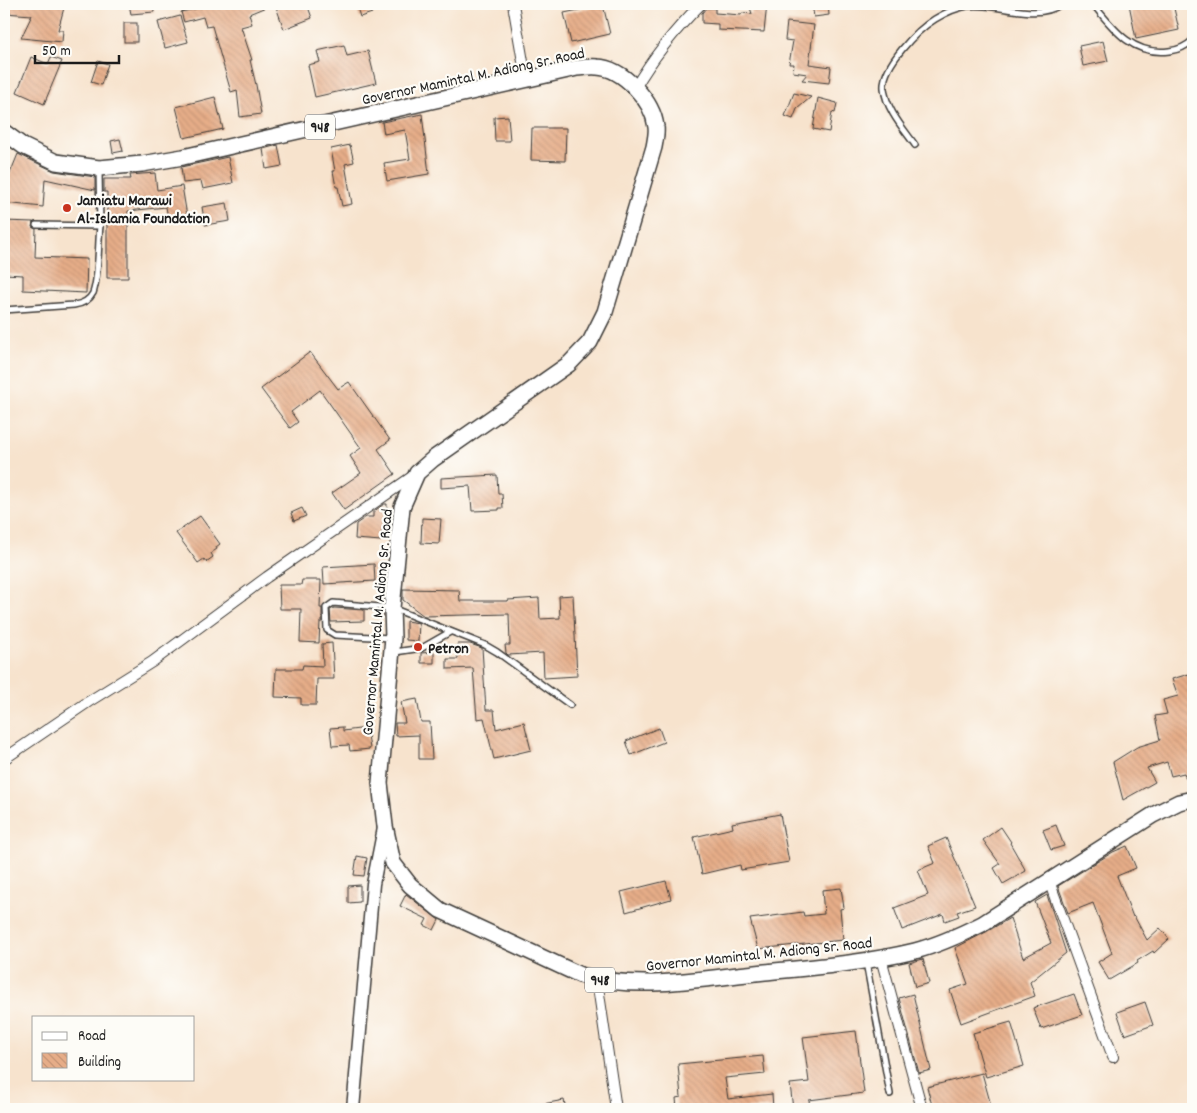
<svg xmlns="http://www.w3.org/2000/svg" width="1197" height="1113" viewBox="0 0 1197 1113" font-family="Dekko,sans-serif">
  <defs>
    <pattern id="building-back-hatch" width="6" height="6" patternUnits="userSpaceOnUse" patternTransform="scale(1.25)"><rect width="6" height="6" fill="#e6ad88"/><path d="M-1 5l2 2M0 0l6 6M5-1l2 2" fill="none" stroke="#c59475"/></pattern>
  </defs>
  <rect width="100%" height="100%" fill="#fdfcf7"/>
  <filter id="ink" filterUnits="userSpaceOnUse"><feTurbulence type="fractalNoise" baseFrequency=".02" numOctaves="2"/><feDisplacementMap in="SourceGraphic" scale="10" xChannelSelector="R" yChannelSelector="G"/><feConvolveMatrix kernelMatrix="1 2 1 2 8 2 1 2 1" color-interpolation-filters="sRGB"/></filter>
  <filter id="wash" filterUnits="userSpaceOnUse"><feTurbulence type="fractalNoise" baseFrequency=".0096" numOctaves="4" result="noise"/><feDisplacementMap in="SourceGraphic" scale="20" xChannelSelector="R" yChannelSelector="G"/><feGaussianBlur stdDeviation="1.12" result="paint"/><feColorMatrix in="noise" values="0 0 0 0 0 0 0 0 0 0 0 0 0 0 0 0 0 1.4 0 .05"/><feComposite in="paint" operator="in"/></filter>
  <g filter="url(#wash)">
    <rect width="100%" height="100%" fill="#f7e3cd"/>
    <g id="blocks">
      <!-- building -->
      <g fill="url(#building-back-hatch)">
        <polygon points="4,4 65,4 58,30 63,30 62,42 21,38 32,15 4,13"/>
        <polygon points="129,4 153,4 154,12 131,14"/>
        <polygon points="219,4 273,4 249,14 252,24 241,27 252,60 250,60 256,85 261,114 240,117 237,90 231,92 212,26 206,27 203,17 184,22 181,12"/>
        <polygon points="275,4 307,4 312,18 284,29"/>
        <polygon points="356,4 369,4 372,13 360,17"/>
        <polygon points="749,4 767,4 764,32 718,30 718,24 702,23 702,13 706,8 715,8 715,13 741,15 742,13 752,14"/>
        <polygon points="812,4 828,4 829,15 814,17"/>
        <polygon points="1129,4 1173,4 1179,30 1136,39"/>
        <polygon points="603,5 610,34 571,43 564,13"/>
        <polygon points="180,16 188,42 165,48 158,22"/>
        <polygon points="787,22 814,25 809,64 831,67 829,83 802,80 807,74 793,72 794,64 789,64 793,41 785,40"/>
        <rect x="124" y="23" width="13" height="19"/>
        <polygon points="1103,41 1108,61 1083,66 1079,46"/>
        <polygon points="344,45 347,56 368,51 376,83 315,97 308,65 320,62 317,51"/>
        <polygon points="31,57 48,64 51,57 62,61 44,104 17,92"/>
        <polygon points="98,61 108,64 101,85 91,82"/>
        <polygon points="794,93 811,97 797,109 793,119 785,116"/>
        <polygon points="215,97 223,129 184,138 176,107"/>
        <polygon points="818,98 837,103 835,113 832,112 829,132 813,129"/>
        <polygon points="422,114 429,174 387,181 384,163 410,159 405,130 384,134 382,122"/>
        <polygon points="508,116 510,141 495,141 494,117"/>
        <polygon points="532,128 566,128 565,161 531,160"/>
        <polygon points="120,139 123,151 113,153 111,141"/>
        <polygon points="278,145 282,166 266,169 263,149"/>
        <polygon points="350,145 354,162 345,164 352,204 342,206 338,187 336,187 333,171 335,171 331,149"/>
        <polygon points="18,154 54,171 95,177 95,190 45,179 43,207 4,203 4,175 9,176"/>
        <polygon points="228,157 233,183 203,189 201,181 183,183 181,167"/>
        <polygon points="155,173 157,190 182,186 187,216 168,218 166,207 128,211 128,278 107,278 107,192 104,192 104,179 131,179 130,175"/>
        <polygon points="227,203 230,221 205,225 202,207"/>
        <polygon points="4,221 33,222 32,227 36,229 35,257 87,259 86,293 23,290 23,275 4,274"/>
        <polygon points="310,352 338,389 349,382 390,440 378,449 395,474 344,510 332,493 361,473 350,456 361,448 320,390 291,412 298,422 290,428 261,389"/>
        <polygon points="497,475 498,494 502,494 503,508 499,508 499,510 472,511 470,486 441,488 441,478"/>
        <polygon points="384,504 387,504 386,530 382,530 381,541 355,539 356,524 366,517 373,517 373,512"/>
        <polygon points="302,508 306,516 294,521 291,513"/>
        <polygon points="200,516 220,544 216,547 217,549 211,553 213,557 206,562 204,559 198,563 176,533"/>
        <polygon points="422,518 441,519 439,544 421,543"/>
        <polygon points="374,564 375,581 324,584 323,567"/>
        <polygon points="302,580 321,580 320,608 322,608 322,622 320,622 319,643 300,642 301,609 280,609 279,585 301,585"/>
        <polygon points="403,589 459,590 460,601 508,601 508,600 539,598 540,619 560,618 559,596 573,595 577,676 544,678 543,653 508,655 506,653 505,645 510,645 509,614 424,616 403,600"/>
        <polygon points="334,608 364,610 364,621 331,622 330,610"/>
        <polygon points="406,621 419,623 418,641 406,640"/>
        <polygon points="332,643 334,679 317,679 316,705 301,705 301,698 275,697 276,669 302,669 303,665 323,666 322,644"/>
        <polygon points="457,644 470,644 482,648 486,710 494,710 496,729 524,722 531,750 494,759 484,718 477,719 473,668 447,669 447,659 458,659"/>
        <polygon points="434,652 434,663 421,663 421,653"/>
        <polygon points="1189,674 1193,686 1193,779 1186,779 1184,773 1171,776 1167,762 1147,768 1155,782 1123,800 1113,762 1137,747 1160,740 1155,716 1167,714 1163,700 1178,696 1172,679"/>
        <polygon points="417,699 421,722 430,722 432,759 419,759 419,735 396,736 395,723 405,723 401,702"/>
        <polygon points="343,727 343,731 367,728 370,749 350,751 349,745 332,746 330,728"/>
        <polygon points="659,728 664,742 631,755 626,741"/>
        <polygon points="780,814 789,862 741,870 740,865 702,874 694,837 733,828 732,823"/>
        <polygon points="1056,825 1064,846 1051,850 1043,830"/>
        <polygon points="1001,827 1011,842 1010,843 1026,871 1003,884 994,868 1000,864 983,840"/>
        <polygon points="946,838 975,906 957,912 959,916 945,921 943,914 902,930 894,908 928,895 918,870 935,863 928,846"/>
        <polygon points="1127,846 1136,868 1117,876 1133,917 1134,916 1147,940 1160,928 1169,939 1154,953 1153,951 1137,961 1138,963 1109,980 1098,962 1112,953 1093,903 1068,913 1058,886 1113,852"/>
        <polygon points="357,856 367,858 364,876 354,875"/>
        <polygon points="666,881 671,899 626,912 621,892"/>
        <polygon points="360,885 360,902 348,903 348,886"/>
        <polygon points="841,888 844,908 840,909 843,940 758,949 750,919 803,912 804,916 824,914 822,890"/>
        <polygon points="406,894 439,920 434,930 424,925 427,919 400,906"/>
        <polygon points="1047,895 1066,953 1030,982 1035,996 961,1023 950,990 968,984 955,948 986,932 1010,918 1023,958 1051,943 1035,902"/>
        <polygon points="923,959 929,983 915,987 909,963"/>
        <polygon points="913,994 931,1070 919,1073 899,998"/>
        <polygon points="1074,994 1082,1015 1041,1029 1033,1008"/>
        <polygon points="1145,1002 1153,1025 1125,1035 1117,1012"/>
        <polygon points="1011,1022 1024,1066 986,1077 973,1033"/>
        <polygon points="856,1031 864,1093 809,1100 810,1109 793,1109 790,1084 809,1082 803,1037"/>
        <polygon points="763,1056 765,1074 725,1078 728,1099 772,1094 773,1108 677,1109 676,1098 681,1097 678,1064"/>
        <polygon points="982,1073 992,1109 933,1109 927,1087"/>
        <polygon points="564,1100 566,1109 538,1109 538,1105"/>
      </g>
    </g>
  </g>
  <g filter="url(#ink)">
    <use href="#blocks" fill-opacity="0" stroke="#3d3a37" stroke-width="1"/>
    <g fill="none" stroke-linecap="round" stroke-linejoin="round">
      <!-- service casing -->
      <g stroke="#3d3a37" stroke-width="8">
        <g id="service">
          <path d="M1093 4C1113 29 1133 56 1169 51 1177 50 1187 46 1193 40"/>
          <path d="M915 145C903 128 886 109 884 88 882 66 917 30 935 19 945 13 955 8 967 6 995 1 1035 23 1061 4"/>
          <polyline points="36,225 100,226 99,171"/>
          <path d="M4 310 74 305C82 304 89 301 93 293 99 277 98 244 100 226"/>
          <polyline points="391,638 335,635 327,630 326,608 333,603 392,608 485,645 497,652 570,705"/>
          <polyline points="395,652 422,648 450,632"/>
          <polyline points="866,962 890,1094"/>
        </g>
      </g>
      <!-- minor casing -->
      <g stroke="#3d3a37" stroke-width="12">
        <g id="minor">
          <polyline points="513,4 526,79"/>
          <path d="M635 88C653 57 676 29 701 4"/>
          <polyline points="4,759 88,702 152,662 267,577 416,474"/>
          <polyline points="1049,881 1113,1057"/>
          <polyline points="881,958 922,1109"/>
          <polyline points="597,980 616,1109"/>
        </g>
      </g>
      <!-- tertiary casing -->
      <g stroke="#3d3a37" stroke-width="15">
        <polyline id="tertiary" points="353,1109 373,884 384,828"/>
      </g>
      <!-- primary casing -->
      <g stroke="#3d3a37" stroke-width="18">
        <path id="primary" d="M4 132 23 146 56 162 99 168 142 164 183 157 577 68C583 68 590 66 597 67 623 68 653 101 656 127 657 133 655 141 654 147L605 312 590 342 569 364 433 459 417 473 402 507 392 608 393 638 380 783 385 826 393 863 410 885 440 910 580 975C640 992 704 978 765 972 815 967 866 963 915 951 938 945 960 935 982 924L1153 815 1179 802 1193 799"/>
      </g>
      <!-- service -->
      <use href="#service" stroke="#fff" stroke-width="5"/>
      <!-- minor -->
      <use href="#minor" stroke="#fff" stroke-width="10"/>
      <!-- tertiary -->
      <use href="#tertiary" stroke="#fff" stroke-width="12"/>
      <!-- primary -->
      <use href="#primary" stroke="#fff" stroke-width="15"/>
    </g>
  </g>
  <!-- markers -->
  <g fill="#c8321e" stroke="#fdfcf7" stroke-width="2">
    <circle cx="67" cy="208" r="5"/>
    <circle cx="418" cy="647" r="5"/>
  </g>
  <g text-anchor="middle" stroke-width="4.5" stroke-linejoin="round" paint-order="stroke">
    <!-- shield labels -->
    <g fill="#fdfcf7" stroke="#605f5e" stroke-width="1">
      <rect x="305" y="114.5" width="30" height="25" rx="4"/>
      <rect x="585" y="967.5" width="30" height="25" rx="4"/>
    </g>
    <g font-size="15" font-weight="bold" fill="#1c1c1c">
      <text x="320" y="132">948</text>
      <text x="600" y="985">948</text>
    </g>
    <!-- street labels -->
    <g font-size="16" fill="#1c1c1c" stroke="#fdfcf7">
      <text transform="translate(473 75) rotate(-12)" y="6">Governor Mamintal M. Adiong Sr. Road</text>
      <text transform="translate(376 622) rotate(-85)" y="6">Governor Mamintal M. Adiong Sr. Road</text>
      <text transform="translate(759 953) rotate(-6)" y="6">Governor Mamintal M. Adiong Sr. Road</text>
    </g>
    <!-- poi labels -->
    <g font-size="16" font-weight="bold" fill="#1c1c1c" stroke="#fdfcf7" text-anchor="start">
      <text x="77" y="205">Jamiatu Marawi<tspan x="77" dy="18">Al-Islamia Foundation</tspan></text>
      <text x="428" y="653">Petron</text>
    </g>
  </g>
  <!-- margin -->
  <rect width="1197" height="1113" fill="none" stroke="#fdfcf7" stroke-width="20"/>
  <!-- legend -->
  <rect x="32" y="1016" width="162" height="65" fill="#fdfcf7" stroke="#a3a29f"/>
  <rect x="42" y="1032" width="25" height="8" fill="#ffffff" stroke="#a3a29f"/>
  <text x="78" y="1040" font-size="15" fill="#1c1c1c">Road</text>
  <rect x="42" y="1053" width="25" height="15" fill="url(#building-back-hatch)" stroke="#a3a29f"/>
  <text x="78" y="1066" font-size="15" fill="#1c1c1c">Building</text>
  <!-- scale -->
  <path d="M35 55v8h84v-8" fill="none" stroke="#1c1c1c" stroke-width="2.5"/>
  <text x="42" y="55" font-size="15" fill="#1c1c1c" stroke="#fdfcf7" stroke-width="4" paint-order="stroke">50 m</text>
</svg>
